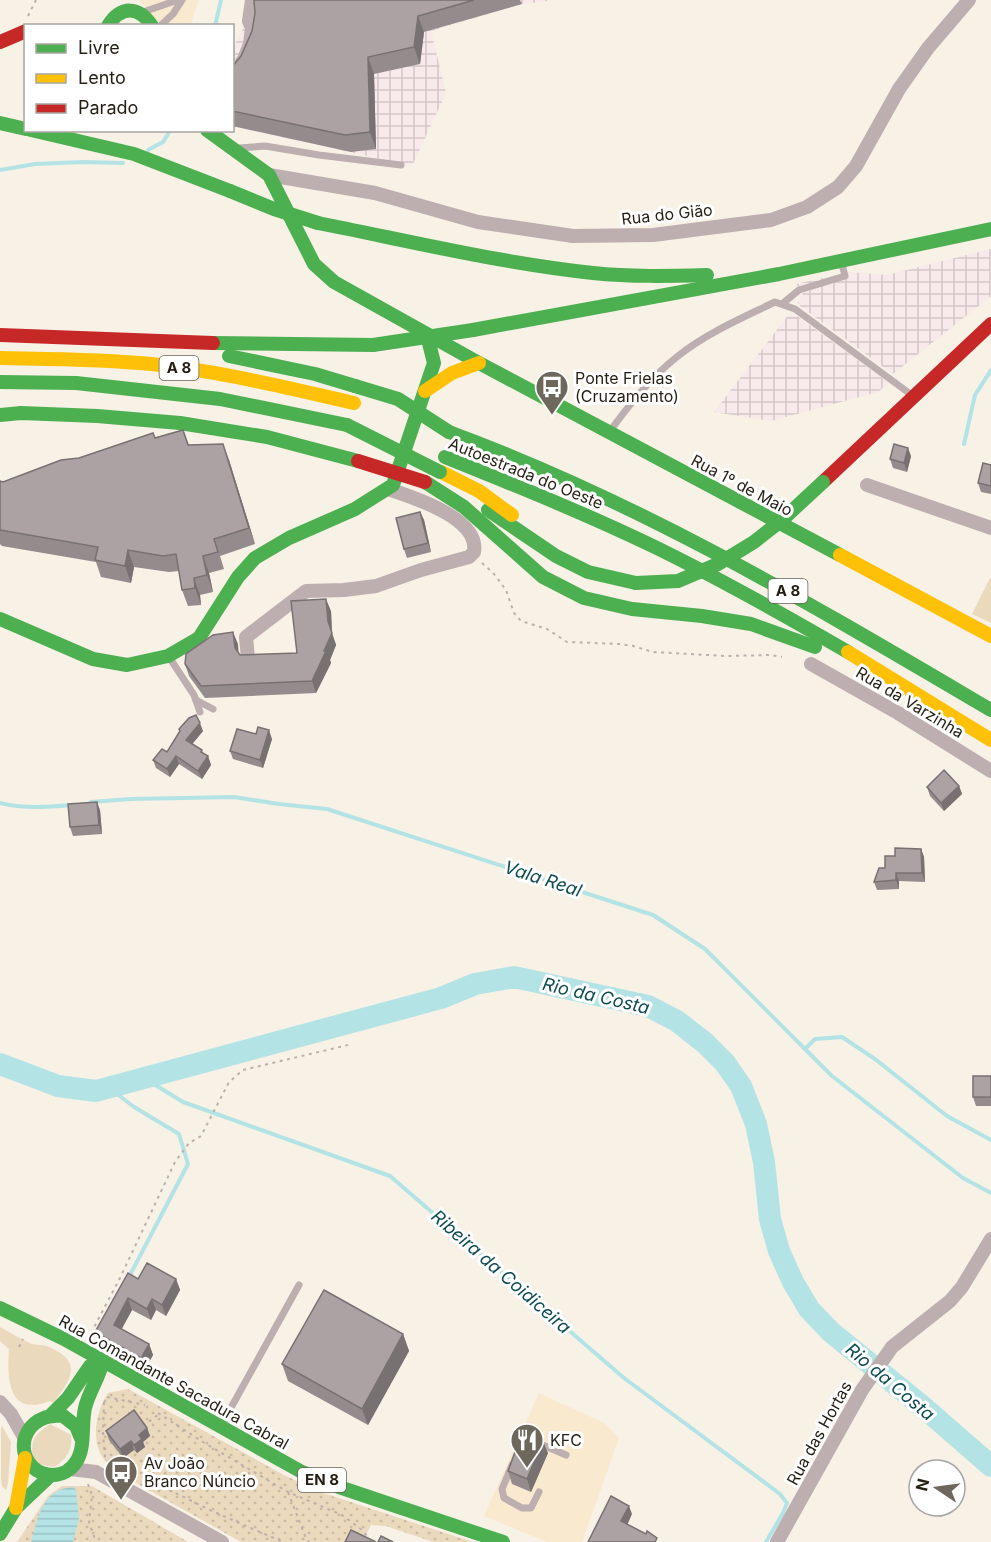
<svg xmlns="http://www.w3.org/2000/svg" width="991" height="1542" viewBox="0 0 991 1542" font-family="Inter,sans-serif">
  <defs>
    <pattern id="industrial-grid" width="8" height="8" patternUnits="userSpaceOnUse" patternTransform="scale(1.5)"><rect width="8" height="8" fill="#f8e9ea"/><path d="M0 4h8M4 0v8" fill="none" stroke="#d4c7c8"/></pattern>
    <pattern id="park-dots" width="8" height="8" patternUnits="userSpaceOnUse" patternTransform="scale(1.5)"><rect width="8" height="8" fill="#ead9bc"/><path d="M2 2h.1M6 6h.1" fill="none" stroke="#c9baa1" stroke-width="1.8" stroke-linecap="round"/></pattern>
    <pattern id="water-rules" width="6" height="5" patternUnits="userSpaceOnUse" patternTransform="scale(1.5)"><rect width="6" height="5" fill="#b4e3e6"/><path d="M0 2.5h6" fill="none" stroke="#9bc2c4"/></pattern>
  </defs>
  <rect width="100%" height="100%" fill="#f7f1e6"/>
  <!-- built -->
  <g fill="#f9e9cf">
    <polygon points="138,0 199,0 190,26 159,25 144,5"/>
    <polygon points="539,1393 604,1423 619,1438 582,1542 547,1542 484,1516"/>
  </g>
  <!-- industrial -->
  <g fill="url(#industrial-grid)">
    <polygon points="246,0 549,0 549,1 522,4 431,31 446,93 412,166 233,126 232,49 244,27"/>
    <polygon points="991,249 991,296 893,374 800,306 798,303 803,293 796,284 849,272 887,275"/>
    <polygon points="789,314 797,316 889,383 878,392 771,421 714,412"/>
  </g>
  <!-- grass -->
  <g fill="#ead9bc">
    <polygon points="990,578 991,579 991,623 972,614"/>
    <path d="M0 1327C10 1332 20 1339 30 1343 36 1346 43 1344 49 1347 84 1362 71 1380 53 1403L50 1401C8 1417 7 1380 9 1349L0 1341Z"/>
    <path d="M50 1424 71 1435C73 1449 66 1460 54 1467L33 1463C31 1440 31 1438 50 1424Z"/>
    <polygon points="2,1426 11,1442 8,1483 6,1490 2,1486 1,1478 1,1428"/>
  </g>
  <!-- park -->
  <g fill="url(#park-dots)">
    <path d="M128 1389 286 1476 320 1492 473 1542H433L386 1526 371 1525 362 1542H241L113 1470C109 1465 104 1460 101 1455 91 1437 97 1409 108 1393Z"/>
    <polygon points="62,1486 92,1486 188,1542 17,1542 48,1496"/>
  </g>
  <!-- water -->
  <path fill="url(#water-rules)" d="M73 1487 76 1490 79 1519 73 1542H31C38 1516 43 1489 73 1487Z"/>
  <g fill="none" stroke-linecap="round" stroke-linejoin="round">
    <!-- stream -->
    <g stroke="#b4e3e6" stroke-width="4">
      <polyline points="215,26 221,0"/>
      <polyline points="148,150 163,142 170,131"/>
      <polyline points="0,170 35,164 83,162 123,163"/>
      <polyline points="964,444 975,395 991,370"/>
      <polyline points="91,802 131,799 234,797 279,804 327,809 653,915 705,949 832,1076 963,1178 991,1193"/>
      <path d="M0 803C23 809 48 807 72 805"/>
      <polyline points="805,1049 815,1039 842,1037 875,1059 947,1116 991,1140"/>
      <polyline points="144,1078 183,1102 390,1176 624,1378 780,1494 787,1503 783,1513 766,1542"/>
      <polyline points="108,1087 134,1107 179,1134 188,1164 129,1277"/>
    </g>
    <!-- river -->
    <polyline stroke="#b4e3e6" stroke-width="22" points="0,1064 58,1086 96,1091 441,998 475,984 514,977 648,1006 677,1021 705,1043 725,1063 741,1086 756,1124 764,1162 770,1219 779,1251 793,1282 809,1309 831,1332 922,1406 991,1466"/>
    <!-- path -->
    <g stroke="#bcb0af" stroke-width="2" stroke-dasharray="3 4.5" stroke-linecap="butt">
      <polyline points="28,16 36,0"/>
      <polyline points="482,563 494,574 506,590 514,613 521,621 547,629 567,642 620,644 633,646 653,652 726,656 771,655 782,657"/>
      <polyline points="91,1333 120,1278 175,1162 189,1143 201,1136 229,1082 243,1070 348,1045"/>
      <polyline points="19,1347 23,1339"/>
      <polyline points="107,1397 145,1405"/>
      <polyline points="104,1402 103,1433 105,1458 212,1511 283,1542"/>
      <polyline points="158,1413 203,1442 288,1492 342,1515 362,1530 372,1542"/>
      <polyline points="143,1426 159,1414"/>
      <polyline points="88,1484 92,1495 89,1522 96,1542"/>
      <polyline points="288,1492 305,1536 309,1542"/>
    </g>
    <!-- lane -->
    <g stroke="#bdaeb0" stroke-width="7">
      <polyline points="143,12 178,0"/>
      <polyline points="160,26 173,14 182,0"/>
      <polyline points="240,148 265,146 319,155 401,165"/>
      <polyline points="782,304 799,290 845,276 842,264"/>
      <path d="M610 431C630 404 651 377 678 356 707 333 742 318 775 302L795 309 909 393"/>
      <polyline points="169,657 194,695 200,712"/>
      <polyline points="196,700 213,709"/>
      <polyline points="222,1424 299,1285"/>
      <polyline points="538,1443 566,1455"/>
      <polyline points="512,1465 502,1489 504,1498 522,1508 531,1508 539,1492"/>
    </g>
    <!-- street -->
    <g stroke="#bdaeb0" stroke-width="14">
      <polyline points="232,78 244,59 250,44 252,28 249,21 252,0"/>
      <polyline points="269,175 375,193 478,222 573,236 653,235 771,220 807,207 838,187 856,166 899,89 928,48 969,0"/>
      <polyline points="867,485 991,528"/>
      <path d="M248 659 246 637 306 591 344 590 376 586 421 570 469 557 474 552C480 518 412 497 388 489"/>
      <polyline points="811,664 898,713 991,771"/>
      <polyline points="0,1402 11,1414 24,1437"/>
      <polyline points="70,1469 96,1472 222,1542"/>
      <polyline points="777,1542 862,1390 892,1347 950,1301 962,1287 991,1239"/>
    </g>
    <!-- fast -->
    <g stroke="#4caf50" stroke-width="14">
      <path d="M108 26C121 5 139 6 152 26"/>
      <polyline points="0,123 26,129"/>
      <polyline points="31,130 134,154 230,191"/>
      <polyline points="207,130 269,175 314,264 334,282 479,363 840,555"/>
      <path d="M318 223C409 241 500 263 593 273 631 277 669 276 707 275"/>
      <polyline points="473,330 779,274 991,229"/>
      <polyline points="213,343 373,345"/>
      <polyline points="229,356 315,374 355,386"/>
      <polyline points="0,382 76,383 220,399 347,425"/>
      <polyline points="0,415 21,413 97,416 180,423 267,437 358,461"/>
      <path d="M449 432C642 503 814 606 991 710"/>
      <path d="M445 457C517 486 589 515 659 549 724 581 786 616 848 652"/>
      <polyline points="425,482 464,507 543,577 584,598 632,609 702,616 751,624 815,647"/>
      <polyline points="488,510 556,556 588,572 636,583"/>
      <polyline points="0,619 93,659 127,665 168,656 199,638 238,577 255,558 289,538 355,509 393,485 434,363 427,335"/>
      <polyline points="0,1308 64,1339 302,1472 339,1487 503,1542"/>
      <path d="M51 1415 68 1398 90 1366 103 1360C100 1377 89 1391 85 1408 81 1425 86 1447 76 1462 71 1470 62 1475 53 1475 19 1474 13 1430 44 1418 49 1416 56 1416 62 1415L76 1426 81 1438"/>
      <polyline points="0,1534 16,1508 51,1475"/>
    </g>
    <!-- slow -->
    <g stroke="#ffc107" stroke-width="14">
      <path d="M0 358C50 359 101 359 151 364 220 371 287 388 354 403"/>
      <polyline points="425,391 452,373 479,363"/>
      <polyline points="441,472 479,491 512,515"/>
      <polyline points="840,555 991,636"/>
      <polyline points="848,652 991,740"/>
      <polyline points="16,1508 25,1458"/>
    </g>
    <!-- jam -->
    <g stroke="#c62828" stroke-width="14">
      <polyline points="0,42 26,31"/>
      <polyline points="0,335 213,343"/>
      <polyline points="823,482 991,324"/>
    </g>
    <!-- fast-bridge -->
    <g stroke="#4caf50" stroke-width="14">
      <polyline points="230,191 274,209 318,223"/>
      <polyline points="373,345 473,330"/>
      <polyline points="355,386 398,399 449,432"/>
      <polyline points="347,425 440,472"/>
      <polyline points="636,583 678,581 718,564 754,542 782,520 823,482"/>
    </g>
    <!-- jam-bridge -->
    <polyline stroke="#c62828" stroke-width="14" points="358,461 425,482"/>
  </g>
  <!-- wall -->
  <g fill="#948b8c">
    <polygon points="254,0 520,0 522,4 424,32 420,64 374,74 376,149 351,152 232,126 232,67 241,56 252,31 255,13"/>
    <polygon points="183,430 189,445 229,460 255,544 220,556 224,569 209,573 213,592 200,595 201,605 188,606 182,590 179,571 169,572 134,567 131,583 101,577 96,562 2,546 0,544 0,481 3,482 79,458"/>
    <polygon points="911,456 907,472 893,468 890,459"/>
    <polygon points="991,465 991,494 981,492 978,483"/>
    <polygon points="420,512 424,520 431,552 407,558 404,549"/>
    <polygon points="331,611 332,633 336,645 330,660 331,663 316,693 205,698 189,676 185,664 238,644 238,653 240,655 297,653"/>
    <polygon points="179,729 203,731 192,744 202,750 203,753 208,756 211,765 202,779 179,764 170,777 156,768 153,760 167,752 180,732"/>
    <polygon points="272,739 263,768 233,759 230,751"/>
    <polygon points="959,786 962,794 944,811 930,796 927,787"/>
    <polygon points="100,810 102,834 73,836 70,827"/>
    <polygon points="921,849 924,857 925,882 899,881 899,889 877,890 874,882 895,856"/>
    <polygon points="991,1076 991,1106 976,1106 973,1097"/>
    <polygon points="138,1279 176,1279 180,1290 166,1316 156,1310 151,1320 132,1310 121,1329 149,1344 153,1355 145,1369 99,1343 95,1332"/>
    <polygon points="403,1334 409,1351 368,1425 288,1381 282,1364"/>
    <polygon points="147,1428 150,1436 143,1442 145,1447 137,1453 134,1450 123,1458 109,1440 106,1431"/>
    <polygon points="548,1453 531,1492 512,1484 508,1471"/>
  </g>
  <!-- shaded-wall -->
  <g fill="#787172">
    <polygon points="418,16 424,32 420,64 414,47"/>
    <polygon points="368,57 374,74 376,149 370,132"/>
    <polygon points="223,444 229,460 255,544 249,528"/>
    <polygon points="908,448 911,456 907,472 904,463"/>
    <polygon points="420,512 424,520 431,552 428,543"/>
    <polygon points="128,550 134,567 131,583 125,566"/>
    <polygon points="203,556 209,573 213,592 207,575"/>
    <polygon points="194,578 200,595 201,605 195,588"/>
    <polygon points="326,599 331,611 332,633 328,621"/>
    <polygon points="233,632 238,644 239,660 235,648"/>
    <polygon points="332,633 336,645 330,660 331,663 316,693 312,681"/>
    <polygon points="200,723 203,731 189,748 186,740"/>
    <polygon points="269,730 272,739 263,768 260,760"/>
    <polygon points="176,756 179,764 170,777 167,769"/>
    <polygon points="208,756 211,765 202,779 198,771"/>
    <polygon points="959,786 962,794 944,811 941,803"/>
    <polygon points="97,802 100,810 102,834 99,825"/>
    <polygon points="921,849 924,857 925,882 922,873"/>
    <polygon points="896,873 899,881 899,889 896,880"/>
    <polygon points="176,1279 180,1290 166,1316 162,1305"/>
    <polygon points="128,1298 132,1310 118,1336 114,1325"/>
    <polygon points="152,1299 156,1310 151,1320 147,1309"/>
    <polygon points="403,1334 409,1351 368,1425 362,1409"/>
    <polygon points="149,1344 153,1355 145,1369 141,1358"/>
    <polygon points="147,1428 150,1436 143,1442 145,1447 137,1453 134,1445 139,1435"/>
    <polygon points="131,1441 134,1450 123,1458 120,1449"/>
    <polygon points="543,1441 548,1453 531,1492 527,1479"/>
    <polygon points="629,1506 632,1514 625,1530 621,1521"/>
  </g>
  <!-- building -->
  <g fill="#aca2a3" stroke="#787172" stroke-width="1.5">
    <polygon points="254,0 474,0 418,16 414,47 368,57 370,132 345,135 232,111 232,67 241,56 252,31 255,13"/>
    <polygon points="183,430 188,445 223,444 249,528 214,539 218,552 203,556 207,575 194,578 195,588 182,590 176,554 163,556 128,550 125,566 95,560 98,547 0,530 0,481 3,482 61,460 79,458 153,433 155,438"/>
    <polygon points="894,444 908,448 904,463 890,459"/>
    <polygon points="983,463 991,465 991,486 978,483"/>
    <polygon points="420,512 428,543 404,549 396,518"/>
    <polygon points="326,599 328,621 332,633 324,651 326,651 312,681 201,686 185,664 186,654 213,635 233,632 235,648 240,655 297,653 291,601"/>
    <polygon points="196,715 200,723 186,740 202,750 201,752 208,756 198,771 176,756 167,769 153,760 162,749 167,752 180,731 179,729 189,718"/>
    <polygon points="258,727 269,730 260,760 230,751 237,729 256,734"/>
    <polygon points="944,770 959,786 941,803 927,787"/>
    <polygon points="97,802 99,825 70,827 68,804"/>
    <polygon points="895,848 921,849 922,873 896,873 896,880 874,882 879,868 885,868 885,856 895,856"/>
    <rect x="973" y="1076" width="18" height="21"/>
    <polygon points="147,1263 176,1279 162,1305 152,1299 147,1309 128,1298 114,1325 149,1344 141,1358 95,1332 128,1273 138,1279"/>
    <polygon points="324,1290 403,1334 362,1409 282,1364"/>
    <polygon points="134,1410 147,1428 139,1435 142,1439 134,1445 131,1441 120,1449 106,1431"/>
    <polygon points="522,1433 543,1441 527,1479 508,1471"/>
    <polygon points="611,1496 629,1506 621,1521 646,1534 647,1531 657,1538 655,1542 588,1542"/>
    <polygon points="351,1530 376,1542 345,1542"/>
    <polygon points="381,1536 393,1542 378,1542"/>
  </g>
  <!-- icons -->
  <defs>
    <g id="bus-pin" transform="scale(1.725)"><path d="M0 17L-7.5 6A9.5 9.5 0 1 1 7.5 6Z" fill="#6e685c" stroke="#fff"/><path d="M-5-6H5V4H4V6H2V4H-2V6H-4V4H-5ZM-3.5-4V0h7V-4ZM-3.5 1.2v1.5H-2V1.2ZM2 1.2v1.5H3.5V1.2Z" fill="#fff"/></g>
    <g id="restaurant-pin" transform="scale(1.725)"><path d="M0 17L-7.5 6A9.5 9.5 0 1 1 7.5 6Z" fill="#6e685c" stroke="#fff"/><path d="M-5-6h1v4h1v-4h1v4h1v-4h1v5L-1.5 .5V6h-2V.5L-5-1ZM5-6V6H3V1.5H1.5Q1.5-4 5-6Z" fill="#fff"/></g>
  </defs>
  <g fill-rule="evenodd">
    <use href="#bus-pin" x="552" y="387"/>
    <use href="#restaurant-pin" x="527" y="1440"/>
    <use href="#bus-pin" x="121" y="1472"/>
  </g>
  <g text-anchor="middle" stroke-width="6" stroke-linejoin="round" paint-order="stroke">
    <!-- shield labels -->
    <g fill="#fff" stroke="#666259" stroke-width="1.5">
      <rect x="159.5" y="356" width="39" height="24" rx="4.5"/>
      <rect x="768.5" y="579" width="39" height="24" rx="4.5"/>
      <rect x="298" y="1468" width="48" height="24" rx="4.5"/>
    </g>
    <g font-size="15" font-weight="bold" fill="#251e12">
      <text x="179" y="373">A 8</text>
      <text x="788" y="596">A 8</text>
      <text x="322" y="1485">EN 8</text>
    </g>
    <!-- street labels -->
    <g font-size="16" fill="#251e12" stroke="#fff">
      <text transform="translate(667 214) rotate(-6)" y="6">Rua do Gião</text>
      <text transform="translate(526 473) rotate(22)" y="6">Autoestrada do Oeste</text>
      <text transform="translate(742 485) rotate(28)" y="6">Rua 1º de Maio</text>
      <text transform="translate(910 702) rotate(31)" y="6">Rua da Varzinha</text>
      <text transform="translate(174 1382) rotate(29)" y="6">Rua Comandante Sacadura Cabral</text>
      <text transform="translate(819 1433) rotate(-61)" y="6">Rua das Hortas</text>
    </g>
    <!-- poi labels -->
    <g font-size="16" fill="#251e12" stroke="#fff" text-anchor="start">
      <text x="575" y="384">Ponte Frielas<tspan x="575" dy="18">(Cruzamento)</tspan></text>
      <text x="550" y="1446">KFC</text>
      <text x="144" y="1469">Av João<tspan x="144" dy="18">Branco Núncio</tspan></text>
    </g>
    <!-- water labels -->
    <g font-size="18" font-style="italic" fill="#0e4b52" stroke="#fff">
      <text transform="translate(543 879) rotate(18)" y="6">Vala Real</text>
      <text transform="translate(596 996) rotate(13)" y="6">Rio da Costa</text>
      <text transform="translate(501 1272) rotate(41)" y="6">Ribeira da Coidiceira</text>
      <text transform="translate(890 1382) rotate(40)" y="6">Rio da Costa</text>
    </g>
  </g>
  <!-- legend -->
  <rect x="24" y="24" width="210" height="108" fill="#ffffff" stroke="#a8a5a0" stroke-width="1.5"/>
  <rect x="36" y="44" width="30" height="9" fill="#4caf50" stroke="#a8a5a0" stroke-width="1.5"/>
  <text x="78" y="54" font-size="18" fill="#251e12">Livre</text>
  <rect x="36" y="74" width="30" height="9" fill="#ffc107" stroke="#a8a5a0" stroke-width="1.5"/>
  <text x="78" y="84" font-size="18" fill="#251e12">Lento</text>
  <rect x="36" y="104" width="30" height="9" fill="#c62828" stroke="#a8a5a0" stroke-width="1.5"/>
  <text x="78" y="114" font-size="18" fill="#251e12">Parado</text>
  <!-- north arrow -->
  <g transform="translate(937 1488) rotate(283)"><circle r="28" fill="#ffffff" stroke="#a8a5a0" stroke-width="1.5"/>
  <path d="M0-4.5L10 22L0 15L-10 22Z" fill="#6e685c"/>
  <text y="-9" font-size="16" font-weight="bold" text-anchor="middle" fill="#251e12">N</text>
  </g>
</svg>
